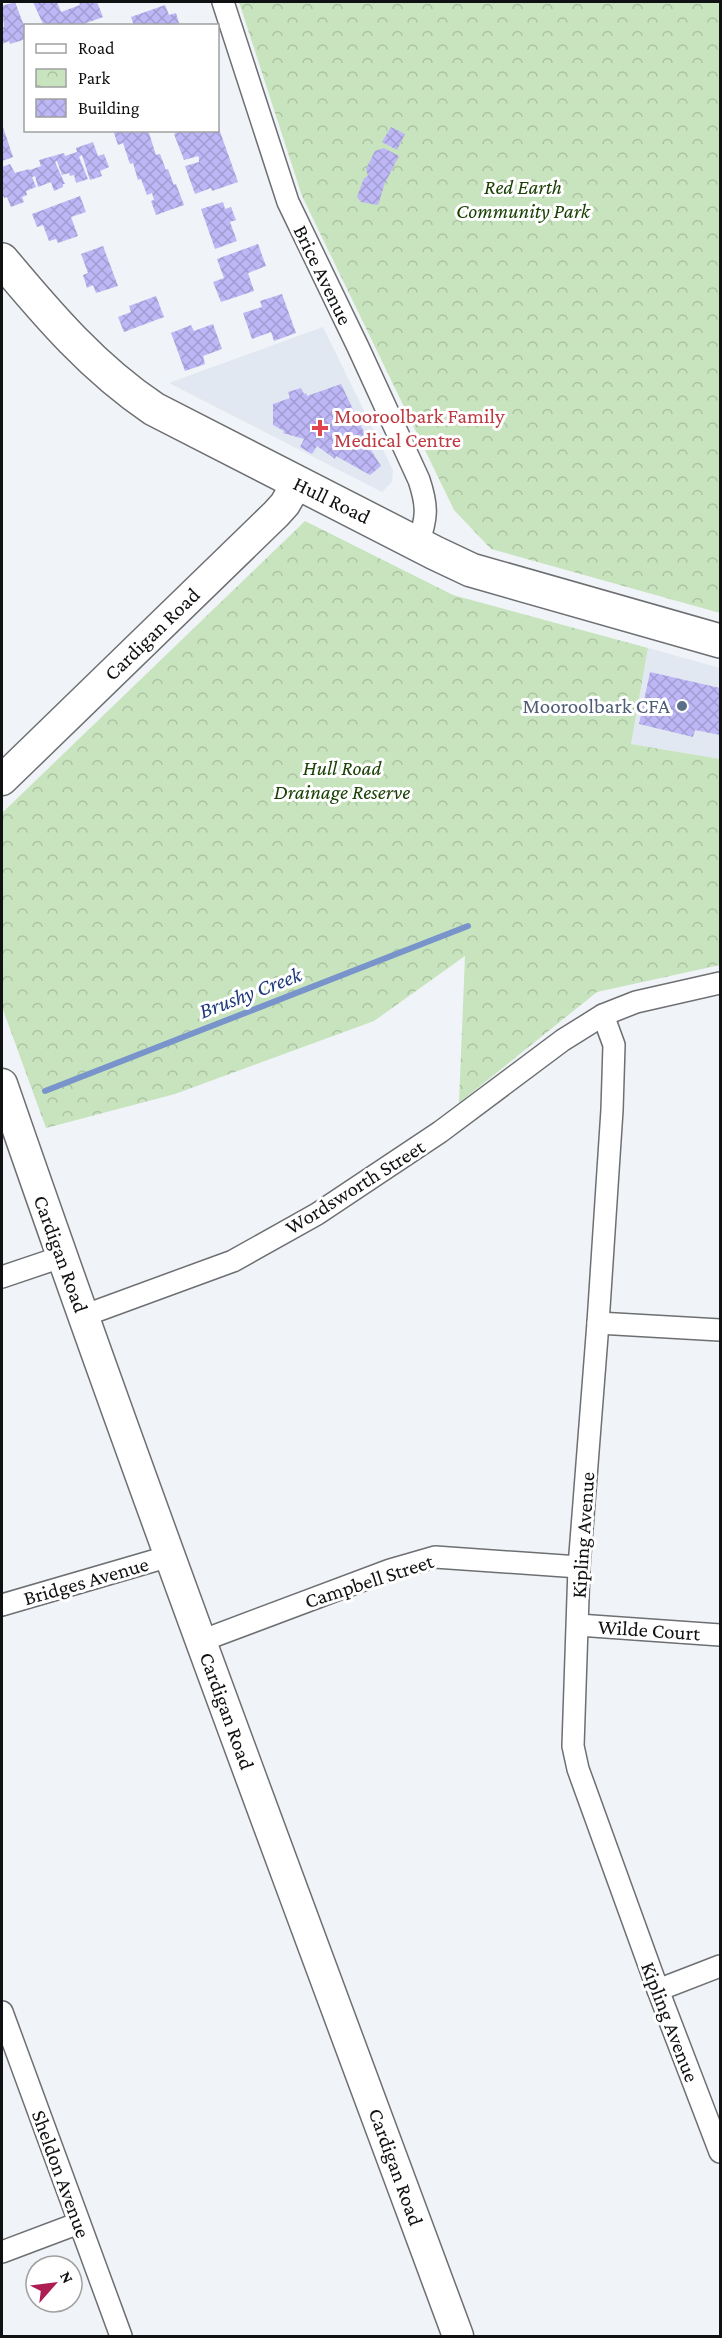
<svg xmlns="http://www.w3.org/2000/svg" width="722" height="2338" viewBox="0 0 722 2338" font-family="'Crimson Pro',serif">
  <defs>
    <pattern id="park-crowns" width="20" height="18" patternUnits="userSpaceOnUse" patternTransform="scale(1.5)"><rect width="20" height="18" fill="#c8e4be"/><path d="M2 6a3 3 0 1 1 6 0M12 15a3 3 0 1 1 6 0" fill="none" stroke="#abc3a2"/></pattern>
    <pattern id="building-cross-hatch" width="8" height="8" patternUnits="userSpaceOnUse" patternTransform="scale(1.5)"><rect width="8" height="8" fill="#beb7f6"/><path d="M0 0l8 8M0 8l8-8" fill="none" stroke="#a29cd2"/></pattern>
  </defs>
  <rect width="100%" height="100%" fill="#f0f3f7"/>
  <!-- built -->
  <g fill="#e1e8f2">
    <polygon points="323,327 393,470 392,482 382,492 169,383"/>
    <polygon points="648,648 720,668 720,759 631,744"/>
  </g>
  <!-- park -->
  <g fill="url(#park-crowns)">
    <polygon points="239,2 720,2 720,613 491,549 454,510 302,196"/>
    <polygon points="305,521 453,595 648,648 631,744 720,759 720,965 597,992 459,1103 465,956 374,1021 175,1094 46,1128 2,1007 2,813"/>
  </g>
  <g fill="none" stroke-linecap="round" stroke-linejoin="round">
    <!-- stream -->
    <polyline stroke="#7894cb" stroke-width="6" points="45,1091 468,926"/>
  </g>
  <!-- building -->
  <g fill="url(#building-cross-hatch)">
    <polygon points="15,2 26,31 26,39 10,44 9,41 2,44 2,28 4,27 2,6"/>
    <polygon points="33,2 57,2 61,12 80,5 79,2 97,2 103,17 78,26 44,26"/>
    <polygon points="165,5 169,15 176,13 179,23 172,26 134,26 131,17"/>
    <polygon points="2,124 13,157 2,161"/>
    <polygon points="218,126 238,182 212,191 211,188 195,194 185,166 199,162 199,158 198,156 184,160 174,134 178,132 178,130 218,130"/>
    <polygon points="391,127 405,134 397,150 382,142"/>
    <polygon points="113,130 148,130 156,155 160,154 166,170 168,169 174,185 176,184 184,205 156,215 151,201 154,200 152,193 147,195 141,179 138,180 133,163 130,164 123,143 118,145"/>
    <polygon points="93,142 98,156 104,154 109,167 100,171 102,176 90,180 82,155 79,157 88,179 76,183 74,175 70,176 69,173 62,175 57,161 55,162 65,184 63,184 63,187 54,191 51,182 38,187 35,176 32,177 36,187 26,191 27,195 22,197 24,202 11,207 7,197 4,198 2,193 2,167 10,164 15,173 29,169 30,170 41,166 39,160 64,153 65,156 77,152 76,148"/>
    <polygon points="384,148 399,156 385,183 378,205 361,202 357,197 364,178 368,176 366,169 375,151"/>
    <polygon points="80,196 86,212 71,217 78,236 58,243 56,239 49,241 43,225 37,227 32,214"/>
    <polygon points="223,202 225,209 231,207 236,220 230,222 237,241 215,249 201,209"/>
    <polygon points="258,244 266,266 248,273 254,291 221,302 213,282 224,278 217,259"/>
    <polygon points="103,246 118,286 96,293 93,285 87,288 83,275 88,273 81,254"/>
    <polygon points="282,294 296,333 274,341 271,332 252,339 243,313 262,307 260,301"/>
    <polygon points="156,296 164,317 124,332 118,317 131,312 129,306"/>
    <polygon points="213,324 222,349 203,356 205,364 185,371 171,333 191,325 194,331"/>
    <polygon points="341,384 371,447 369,447 381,466 370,475 336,456 335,459 317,446 312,454 300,447 304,439 283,433 284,431 273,425 273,404 290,398 288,392 301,388 304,394 306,393 307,396"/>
    <polygon points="650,672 720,688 720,735 695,730 693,737 639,724"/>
  </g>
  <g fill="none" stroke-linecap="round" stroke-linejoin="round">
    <!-- street casing -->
    <g stroke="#6d6f72" stroke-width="24">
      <g id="street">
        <path d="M223 2 288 202 358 347 419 480C428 507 427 518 418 544"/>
        <polyline points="603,1015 614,1045 612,1110 598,1323 579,1567 573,1746 578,1769 658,1990 720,2152"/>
        <polyline points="2,1277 61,1257"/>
        <polyline points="83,1316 233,1261 317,1214 440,1132 563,1040 603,1015 636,1002 720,983"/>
        <polyline points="598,1323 720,1330"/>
        <polyline points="2,1605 170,1556"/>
        <polyline points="578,1625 720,1635"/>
        <polyline points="201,1641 390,1570 435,1557 579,1567"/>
        <polyline points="658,1990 720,1966"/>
        <polyline points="2,2012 121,2336"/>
        <polyline points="2,2252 79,2223"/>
      </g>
    </g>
    <!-- secondary casing -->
    <g stroke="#6d6f72" stroke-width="33">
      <g id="secondary">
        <polyline points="2,780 276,514 285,504 297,483"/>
        <path d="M2 1084C147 1504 304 1920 458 2336"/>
      </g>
    </g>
    <!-- primary casing -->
    <g stroke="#6d6f72" stroke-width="36">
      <path id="primary" d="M2 260C48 315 93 368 154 409L435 553 471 570 720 641"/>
    </g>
    <!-- street -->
    <use href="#street" stroke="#fff" stroke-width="21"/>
    <!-- secondary -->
    <use href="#secondary" stroke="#fff" stroke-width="30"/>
    <!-- primary -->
    <use href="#primary" stroke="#fff" stroke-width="33"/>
  </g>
  <!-- markers -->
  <path fill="#e0444e" stroke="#fff" stroke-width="2" d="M317 419h6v6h6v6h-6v6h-6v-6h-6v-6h6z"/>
  <circle fill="#5c6f8a" stroke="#fff" stroke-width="2" cx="682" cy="706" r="6"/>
  <g text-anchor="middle" stroke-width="6" stroke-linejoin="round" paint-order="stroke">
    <!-- park labels -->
    <g font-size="21" font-style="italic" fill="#1b4106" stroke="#fff">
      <text x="523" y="194">Red Earth<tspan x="523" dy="24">Community Park</tspan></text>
      <text x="342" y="775">Hull Road<tspan x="342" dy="24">Drainage Reserve</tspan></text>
    </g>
    <!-- street labels -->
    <g font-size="21" fill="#101112" stroke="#fff">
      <text transform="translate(323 275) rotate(64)" y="7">Brice Avenue</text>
      <text transform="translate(332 500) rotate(26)" y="7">Hull Road</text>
      <text transform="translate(152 634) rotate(-44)" y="7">Cardigan Road</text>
      <text transform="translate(355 1187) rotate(-32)" y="7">Wordsworth Street</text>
      <text transform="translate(61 1254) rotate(70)" y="7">Cardigan Road</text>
      <text transform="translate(583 1535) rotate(-86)" y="7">Kipling Avenue</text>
      <text transform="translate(86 1581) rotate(-16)" y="7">Bridges Avenue</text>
      <text transform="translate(369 1581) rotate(-18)" y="7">Campbell Street</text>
      <text transform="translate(649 1630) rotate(4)" y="7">Wilde Court</text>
      <text transform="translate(227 1711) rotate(70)" y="7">Cardigan Road</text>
      <text transform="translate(670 2022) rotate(69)" y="7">Kipling Avenue</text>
      <text transform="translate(396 2167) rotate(70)" y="7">Cardigan Road</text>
      <text transform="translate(61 2174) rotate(70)" y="7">Sheldon Avenue</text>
    </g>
    <!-- health labels -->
    <g font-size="21" fill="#be3a42" stroke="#fff" text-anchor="start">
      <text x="334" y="423">Mooroolbark Family<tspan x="334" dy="24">Medical Centre</tspan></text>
    </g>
    <!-- service labels -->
    <g font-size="21" fill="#4e5e75" stroke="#fff" text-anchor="end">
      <text x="670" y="713">Mooroolbark CFA</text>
    </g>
    <!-- water labels -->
    <g font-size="22" font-style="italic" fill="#1c3a7c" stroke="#fff">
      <text transform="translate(250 992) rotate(-21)" y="8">Brushy Creek</text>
    </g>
  </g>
  <!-- border -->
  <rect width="722" height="2338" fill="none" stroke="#101112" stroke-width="6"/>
  <!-- legend -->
  <rect x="24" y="24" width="195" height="108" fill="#ffffff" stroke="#9fa0a0" stroke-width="1.5"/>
  <rect x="36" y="44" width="30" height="9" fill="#ffffff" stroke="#9fa0a0" stroke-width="1.5"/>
  <text x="78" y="54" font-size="18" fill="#101112">Road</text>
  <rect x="36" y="69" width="30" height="18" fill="url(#park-crowns)" stroke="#9fa0a0" stroke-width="1.5"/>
  <text x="78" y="84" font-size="18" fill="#101112">Park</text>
  <rect x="36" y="99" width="30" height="18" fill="url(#building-cross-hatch)" stroke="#9fa0a0" stroke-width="1.5"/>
  <text x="78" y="114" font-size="18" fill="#101112">Building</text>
  <!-- north arrow -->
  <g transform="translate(54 2284) rotate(62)"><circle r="28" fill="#ffffff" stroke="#9fa0a0" stroke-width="1.5"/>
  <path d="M0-4.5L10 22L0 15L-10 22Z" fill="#ad1c53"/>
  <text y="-9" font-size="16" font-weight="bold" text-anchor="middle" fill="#101112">N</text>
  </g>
</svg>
